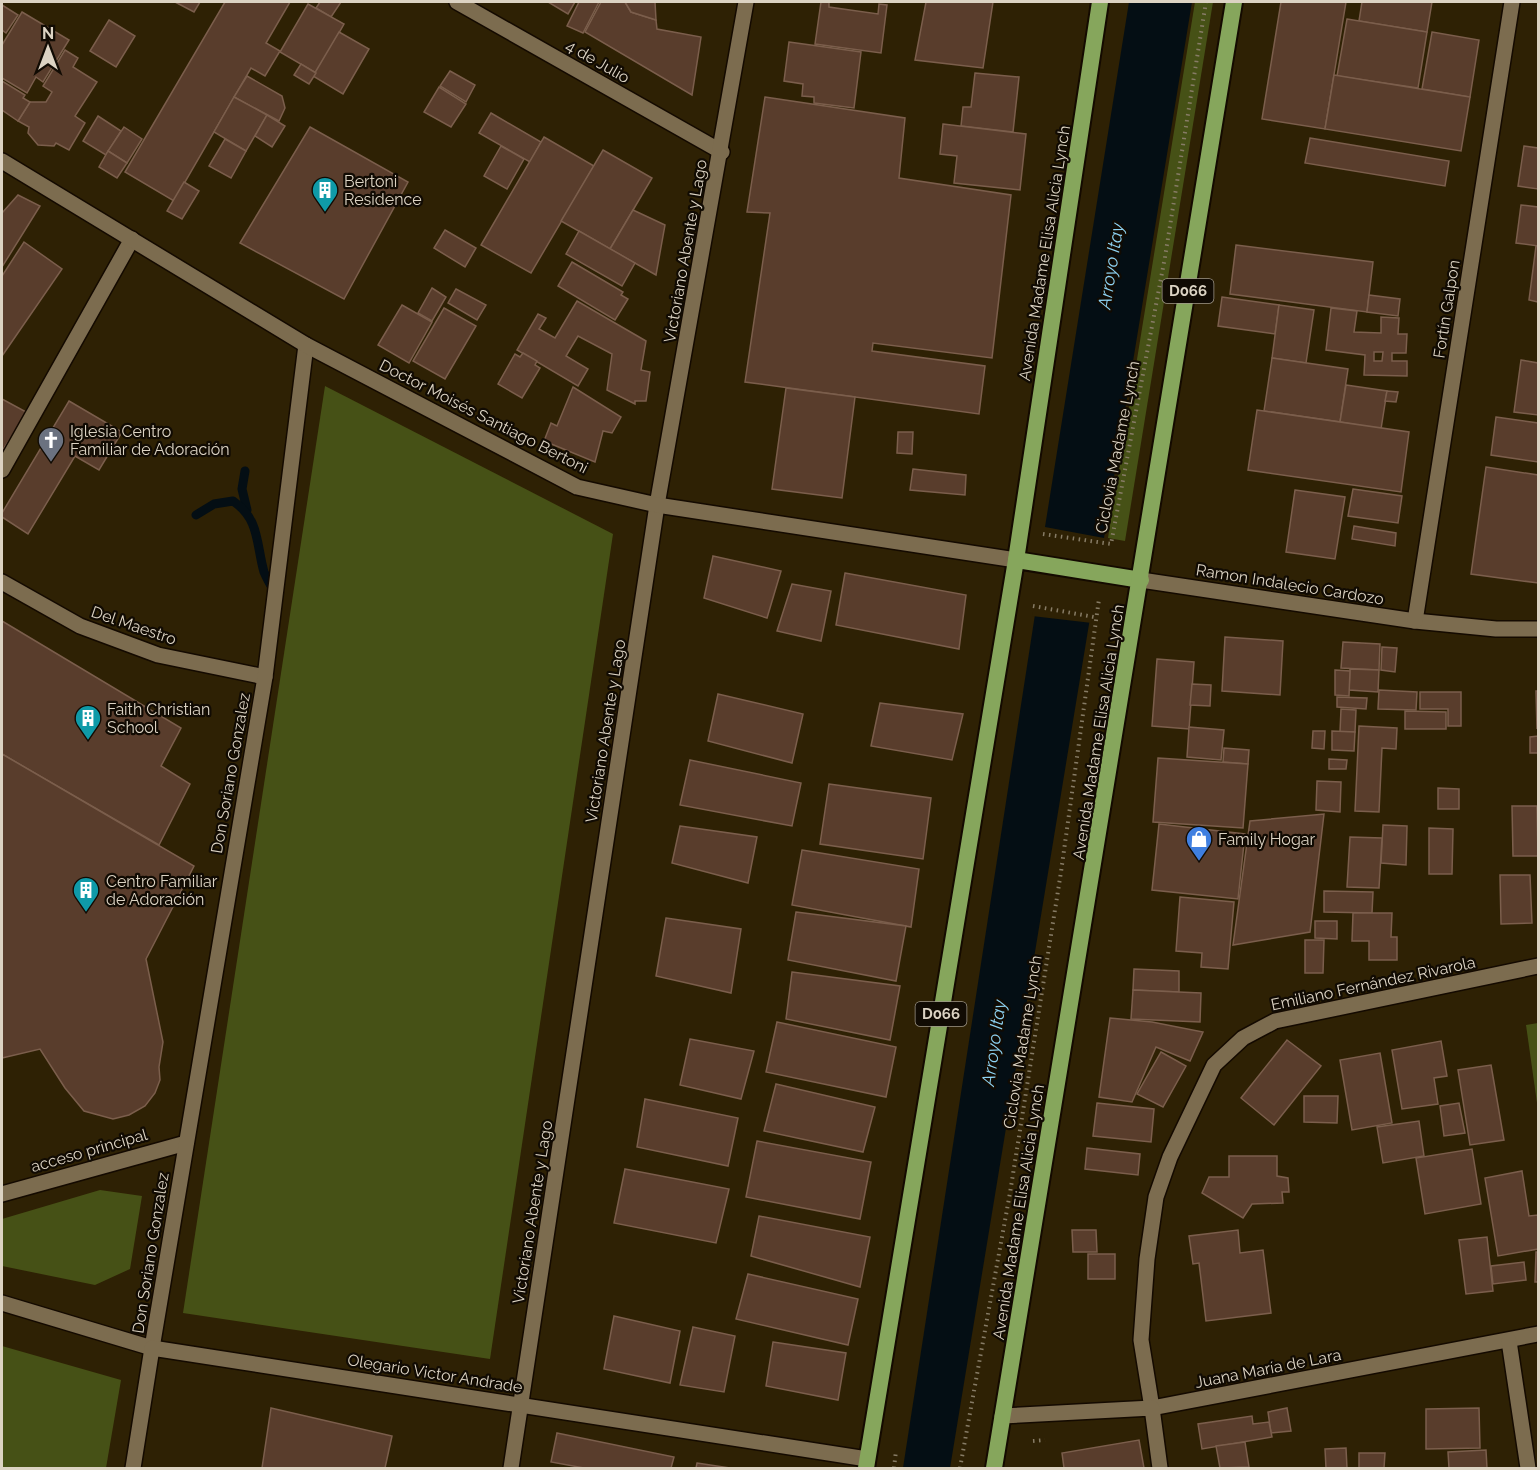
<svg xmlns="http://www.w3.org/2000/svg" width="1540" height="1470" viewBox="0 0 1540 1470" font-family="Raleway,sans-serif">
  <rect width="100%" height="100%" fill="#2e2104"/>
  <!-- green -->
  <g fill="#465116">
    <polygon points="1195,2 1213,2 1125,541 1108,538"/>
    <polygon points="325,386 613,534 490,1359 183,1313"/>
    <polygon points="1538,1023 1538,1110 1526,1025"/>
    <polygon points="100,1190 142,1196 130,1269 95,1285 2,1266 2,1219"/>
    <polygon points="2,1346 121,1380 106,1468 2,1468"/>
  </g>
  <!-- water -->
  <g fill="#040e14">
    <polygon points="1129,2 1192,2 1104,538 1045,527"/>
    <polygon points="1036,608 1090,618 950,1468 903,1468"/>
  </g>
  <!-- pier -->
  <polygon fill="#2e2104" points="1037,605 1090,615 1092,623 1032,616 1034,607"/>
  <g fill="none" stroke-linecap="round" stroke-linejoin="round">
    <!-- stream -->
    <g stroke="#040e14" stroke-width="9">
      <polyline points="245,471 242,489 247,510"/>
      <path d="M196 515 214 504 233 501C260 519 256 544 264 572 267 579 271 586 275 593"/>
    </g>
  </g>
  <!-- building -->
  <g fill="#593d2c" stroke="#7b5e4c" stroke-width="1.5" fill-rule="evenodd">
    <polygon points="175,2 200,2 194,12"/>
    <polygon points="225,2 290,2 266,43 280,51 265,76 251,68 174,201 125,172"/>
    <polygon points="320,2 341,2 331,17 316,8"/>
    <polygon points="548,2 575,2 568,14"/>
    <polygon points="579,2 599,2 583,33 567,26"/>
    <polygon points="601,2 625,2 631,12 656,20 657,29 701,37 692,95 585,32"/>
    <polygon points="625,2 655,2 656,20 631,12"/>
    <polygon points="821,2 829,2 829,7 878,14 879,4 887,5 881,53 815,44"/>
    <polygon points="926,2 993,2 983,68 915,60"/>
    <polygon points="1281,2 1346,2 1325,129 1262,119"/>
    <polygon points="1362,2 1432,2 1427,32 1359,21"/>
    <polygon points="308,4 344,24 316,73 280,52"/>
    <polygon points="2,5 18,15 6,33 2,30"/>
    <polygon points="22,12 69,40 43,82 36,77 27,93 2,78 2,45"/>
    <polygon points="1347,19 1427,32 1418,88 1337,76"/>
    <polygon points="109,20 135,36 116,67 90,51"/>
    <polygon points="339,32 369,49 343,94 313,76"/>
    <polygon points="1432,32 1479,40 1470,97 1422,89"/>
    <polygon points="789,42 861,52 854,108 814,103 814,97 802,96 803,84 784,81"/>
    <polygon points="65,50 78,58 73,67 97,82 75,116 85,123 69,150 56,143 54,146 38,145 28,133 29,127 18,121 30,102 46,102 52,92 43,86"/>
    <polygon points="301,64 316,73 309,84 294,75"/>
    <polygon points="450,71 475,85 466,102 440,86"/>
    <polygon points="975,73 1019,77 1013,132 961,126 963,107 971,107"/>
    <polygon points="1334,75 1470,97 1461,151 1325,129"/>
    <polygon points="247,76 282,96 285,108 279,121 234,97"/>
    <polygon points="2,81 25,95 23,98 30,102 18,121 2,110"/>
    <polygon points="439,87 466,104 451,127 424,112"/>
    <polygon points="234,97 267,115 246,151 214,132"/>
    <polygon points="765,97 905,118 899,178 1011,195 992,358 873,343 872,351 985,366 979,414 745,382 770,213 747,212"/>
    <polygon points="491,113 541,142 530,162 479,133"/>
    <polygon points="267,115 285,126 272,147 255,136"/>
    <polygon points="98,116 121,131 106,155 83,141"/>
    <polygon points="943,124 1026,134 1020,190 954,183 957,156 940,154"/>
    <polygon points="124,127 142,139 127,163 108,151"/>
    <polygon points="310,127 408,182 344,299 240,243"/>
    <polygon points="544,137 594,166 531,273 481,245"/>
    <polygon points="1310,138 1449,161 1445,186 1305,163"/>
    <polygon points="225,139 246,151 231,178 209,166"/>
    <polygon points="501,146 524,159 507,189 484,176"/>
    <polygon points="1524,146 1538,148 1538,189 1518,186"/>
    <polygon points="603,150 652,178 610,249 561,221"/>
    <polygon points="108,151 127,163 117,178 99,167"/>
    <polygon points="184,182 199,191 182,219 167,211"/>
    <polygon points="18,195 40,206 2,267 2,213"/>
    <polygon points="1521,205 1538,207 1538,246 1516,243"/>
    <polygon points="633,210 665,225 656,275 610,249"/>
    <polygon points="445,230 476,248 465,267 434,248"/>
    <polygon points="579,231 635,263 622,286 566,254"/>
    <polygon points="24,242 62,269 2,356 2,276"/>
    <polygon points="1236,245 1373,262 1367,312 1230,294"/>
    <polygon points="1536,246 1538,246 1538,302 1529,300"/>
    <polygon points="572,262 623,292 621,295 628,299 615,320 558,286"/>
    <polygon points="432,288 446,297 432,321 418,313"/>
    <polygon points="456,289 486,305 477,320 448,303"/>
    <polygon points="1369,295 1400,299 1398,316 1367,312"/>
    <polygon points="1222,297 1279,305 1275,334 1218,326"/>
    <polygon points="577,301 646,341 641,370 650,372 646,401 635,401 635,404 607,390 612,354 578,336 566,356 588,369 578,386 517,350 538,314 546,318 539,329 555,338"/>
    <polygon points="402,305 432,322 409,363 378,345"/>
    <polygon points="1279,305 1314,310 1306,363 1272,358"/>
    <polygon points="444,308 476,326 445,379 413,361"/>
    <path d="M1331 308 1357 311 1354 332 1381 333V317L1399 318 1398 334H1407L1406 353H1392V361H1407V376L1364 375 1365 355 1326 350ZM1374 352H1383L1382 361H1374Z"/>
    <polygon points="523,353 537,361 535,365 540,368 522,398 498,384 515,354 520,357"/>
    <polygon points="1272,358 1348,369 1340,422 1264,411"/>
    <polygon points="1521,360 1538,363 1538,415 1514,412"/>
    <polygon points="1346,385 1387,391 1381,429 1340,422"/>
    <polygon points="573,387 621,417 612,433 603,431 595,462 544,441 551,423 557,426"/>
    <polygon points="786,388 855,397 842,498 772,489"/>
    <polygon points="1387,391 1398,392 1396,402 1385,401"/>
    <polygon points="2,399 28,413 2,451"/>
    <polygon points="69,401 122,432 99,470 75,456 28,534 2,517 2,513"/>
    <polygon points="1257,410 1409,432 1401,492 1248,470"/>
    <polygon points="1496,417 1538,423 1538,462 1491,455"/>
    <polygon points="898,432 913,432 912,454 897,453"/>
    <polygon points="1486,467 1538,475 1538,583 1471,574"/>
    <polygon points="913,469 966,475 965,495 910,490"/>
    <polygon points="1353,489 1402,496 1398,523 1348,516"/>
    <polygon points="1295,490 1345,497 1335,559 1286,552"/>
    <polygon points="1354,526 1396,533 1395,546 1352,539"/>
    <polygon points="713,556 781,571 767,618 704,598"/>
    <polygon points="845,573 966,595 959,649 836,625"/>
    <polygon points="792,584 831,591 821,641 777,631"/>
    <polygon points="2,621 181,728 161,766 190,784 159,845 2,754"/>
    <polygon points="1225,637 1283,641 1280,695 1222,691"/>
    <polygon points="1343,642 1380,644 1379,670 1341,668"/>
    <polygon points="1382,647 1397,648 1395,672 1381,670"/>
    <polygon points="1157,659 1194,662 1189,729 1152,726"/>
    <polygon points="1350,669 1379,670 1378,692 1349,690"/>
    <polygon points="1335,670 1350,671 1349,696 1335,695"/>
    <polygon points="1192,684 1211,685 1210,706 1190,705"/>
    <polygon points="1379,690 1417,692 1416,710 1378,709"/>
    <polygon points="1536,691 1538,691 1537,729"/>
    <polygon points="1420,692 1461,692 1461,726 1448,726 1448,709 1420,709"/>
    <polygon points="718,694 803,714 792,763 708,741"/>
    <polygon points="1337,697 1367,698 1366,709 1337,707"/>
    <polygon points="880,703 963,714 952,760 871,746"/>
    <polygon points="1341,709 1356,710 1355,732 1340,732"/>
    <polygon points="1405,711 1446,712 1446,729 1405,729"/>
    <polygon points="1359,726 1397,728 1396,749 1382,748 1379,812 1355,811"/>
    <polygon points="1189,727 1224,730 1221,760 1187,757"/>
    <polygon points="1313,731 1325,731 1324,749 1312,748"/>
    <polygon points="1332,731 1355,732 1354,751 1332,750"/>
    <polygon points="1538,736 1538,753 1530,753 1530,737"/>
    <polygon points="1224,748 1249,750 1248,764 1223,762"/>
    <polygon points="2,754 194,866 146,959 163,1042 159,1067 160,1080 155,1093 145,1106 129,1115 113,1119 84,1111 65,1088 40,1049 2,1058"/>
    <polygon points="1158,758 1248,764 1243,828 1153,822"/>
    <polygon points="1329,759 1347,760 1346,769 1329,769"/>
    <polygon points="690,760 801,783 792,826 680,805"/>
    <polygon points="1317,781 1341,782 1340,812 1316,810"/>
    <polygon points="829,784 931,798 923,859 820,844"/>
    <polygon points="1438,788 1459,789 1459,809 1438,809"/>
    <polygon points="1512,806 1537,806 1538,856 1513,856"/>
    <polygon points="1324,814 1310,932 1233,945 1250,821"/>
    <polygon points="1159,824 1245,834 1238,899 1152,890"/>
    <polygon points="1383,825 1407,826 1406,865 1381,863"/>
    <polygon points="680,826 757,837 748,883 672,863"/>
    <polygon points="1429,828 1453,829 1452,874 1429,874"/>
    <polygon points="1350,837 1382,838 1379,888 1347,887"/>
    <polygon points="802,850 919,869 911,927 792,905"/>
    <polygon points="1500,875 1530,875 1532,923 1501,924"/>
    <polygon points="1324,891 1373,892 1372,913 1324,912"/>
    <polygon points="1180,897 1234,902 1228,969 1201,967 1202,953 1176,951"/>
    <polygon points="796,912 906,926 896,981 788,960"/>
    <polygon points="1353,913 1392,913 1391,937 1397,937 1397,960 1369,960 1369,941 1352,941"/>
    <polygon points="666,918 741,929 731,993 656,976"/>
    <polygon points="1315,921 1337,921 1337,939 1315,938"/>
    <polygon points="1305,940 1324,940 1323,973 1305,973"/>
    <polygon points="1134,969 1179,971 1179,992 1133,990"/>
    <polygon points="792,972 900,986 890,1040 786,1019"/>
    <polygon points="1133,990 1201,993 1200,1022 1131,1019"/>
    <polygon points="1110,1018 1152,1022 1203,1032 1190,1061 1156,1047 1132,1102 1099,1097"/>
    <polygon points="777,1022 896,1047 886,1097 766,1072"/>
    <polygon points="690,1039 754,1051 741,1099 680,1085"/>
    <polygon points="1287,1040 1321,1066 1274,1125 1241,1098"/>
    <polygon points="1441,1041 1447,1076 1434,1078 1438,1104 1402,1109 1392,1050"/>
    <polygon points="1161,1052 1186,1066 1163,1107 1137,1094"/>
    <polygon points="1380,1053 1392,1123 1352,1130 1340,1060"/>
    <polygon points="1491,1065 1504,1140 1470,1145 1458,1070"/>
    <polygon points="776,1084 875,1107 863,1152 764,1131"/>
    <polygon points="1304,1096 1338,1096 1337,1123 1304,1122"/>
    <polygon points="645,1099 738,1118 728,1166 637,1147"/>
    <polygon points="1097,1103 1154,1109 1151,1142 1093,1136"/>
    <polygon points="1459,1103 1465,1133 1444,1136 1440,1106"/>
    <polygon points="1419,1121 1424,1156 1383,1163 1377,1127"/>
    <polygon points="757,1141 871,1162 860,1219 746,1197"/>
    <polygon points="1087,1148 1140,1154 1138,1175 1085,1169"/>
    <polygon points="1472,1149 1481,1204 1425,1214 1416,1158"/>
    <polygon points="1229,1156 1277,1156 1277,1176 1288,1178 1289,1192 1282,1192 1283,1203 1252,1204 1243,1218 1202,1193 1209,1177 1229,1177"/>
    <polygon points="625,1169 729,1189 716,1243 614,1223"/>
    <polygon points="1522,1171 1529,1216 1538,1215 1538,1249 1498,1256 1485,1178"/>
    <polygon points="759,1216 870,1237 860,1287 751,1256"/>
    <polygon points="1072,1230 1096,1230 1097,1252 1073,1252"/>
    <polygon points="1238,1230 1240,1253 1263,1250 1271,1313 1206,1321 1199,1263 1193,1264 1189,1236"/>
    <polygon points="1487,1237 1493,1291 1466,1294 1459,1240"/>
    <polygon points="1536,1252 1538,1252 1538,1282 1535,1282"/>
    <rect x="1088" y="1254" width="27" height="25"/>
    <polygon points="1524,1262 1526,1280 1493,1284 1491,1266"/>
    <polygon points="748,1274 858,1299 848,1345 736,1319"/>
    <polygon points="614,1316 680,1331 670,1383 604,1369"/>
    <polygon points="693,1327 735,1336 724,1392 680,1385"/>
    <polygon points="773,1342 846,1353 838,1400 766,1386"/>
    <polygon points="271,1408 392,1436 385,1468 262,1468"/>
    <polygon points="1287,1408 1291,1431 1271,1433 1268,1412"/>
    <polygon points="1479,1408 1480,1448 1426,1449 1426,1409"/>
    <polygon points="1252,1416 1253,1424 1269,1422 1272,1437 1202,1449 1198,1424"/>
    <polygon points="557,1433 674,1457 671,1468 584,1468 551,1462"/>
    <polygon points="1139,1440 1144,1468 1064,1468 1062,1453"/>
    <polygon points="1245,1442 1249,1467 1220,1468 1216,1446"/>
    <polygon points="1346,1448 1347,1468 1326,1468 1325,1449"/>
    <polygon points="1486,1450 1487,1468 1449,1468 1448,1452"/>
    <polygon points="1359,1453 1385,1453 1384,1468 1359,1468"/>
    <polygon points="697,1463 730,1468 696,1468"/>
  </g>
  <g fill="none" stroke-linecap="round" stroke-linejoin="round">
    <!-- service casing -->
    <g stroke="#140a00" stroke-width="18">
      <g id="service">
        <polyline points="2,470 132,239"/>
        <polyline points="2,1194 186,1143"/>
      </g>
    </g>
    <!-- minor casing -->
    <g stroke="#140a00" stroke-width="18">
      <g id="minor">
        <polyline points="457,2 722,152"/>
        <polyline points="1141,580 1415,621 1496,629 1538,629"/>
        <polyline points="2,582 80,626 158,655 265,677"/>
        <polyline points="1415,621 1512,2"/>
        <polyline points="1538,966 1275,1021 1243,1038 1214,1065 1170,1157 1156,1197 1147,1259 1141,1340 1152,1408 1538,1334"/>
        <polyline points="2,1303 152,1348 265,677 306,345"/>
        <polyline points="1509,1341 1528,1468"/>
        <polyline points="511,1468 657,505 746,2"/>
      </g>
    </g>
    <!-- tertiary casing -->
    <g stroke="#140a00" stroke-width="18">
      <g id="tertiary">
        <polyline points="2,161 306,345 577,487 657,505 1016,560"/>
        <polyline points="1002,1416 1152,1408 1160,1468"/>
        <polyline points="133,1468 152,1348 867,1459"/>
      </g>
    </g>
    <!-- trunk casing -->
    <g stroke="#140a00" stroke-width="20">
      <g id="trunk">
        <polyline points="1016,560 1141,580"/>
        <polyline points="866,1468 1016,560 1100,2"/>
        <polyline points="994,1468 1234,2"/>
      </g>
    </g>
    <!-- path -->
    <g stroke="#877c66" stroke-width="4" stroke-dasharray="1.5 4.5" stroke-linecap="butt">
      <polyline points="1043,534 1111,544 1165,257 1206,2"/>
      <polyline points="1033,606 1094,617"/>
      <polyline points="1033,1441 1045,1440"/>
      <polyline points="894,1468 896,1451"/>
      <polyline points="960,1468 1010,1193 1061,872 1099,599"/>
    </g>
    <!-- service -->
    <use href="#service" stroke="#7c6c4f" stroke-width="15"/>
    <!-- minor -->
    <use href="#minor" stroke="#7c6c4f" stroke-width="15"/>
    <!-- tertiary -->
    <use href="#tertiary" stroke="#7c6c4f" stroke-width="15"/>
    <!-- trunk -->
    <use href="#trunk" stroke="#86a65c" stroke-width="16"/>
  </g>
  <!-- icons -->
  <defs>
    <g id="building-pin" transform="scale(1.35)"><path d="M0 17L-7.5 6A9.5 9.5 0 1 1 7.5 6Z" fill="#0f9aa8" stroke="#110b03"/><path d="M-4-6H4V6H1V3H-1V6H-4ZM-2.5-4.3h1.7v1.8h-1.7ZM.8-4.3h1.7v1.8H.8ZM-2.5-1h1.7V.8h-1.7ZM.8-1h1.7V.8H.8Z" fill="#fff"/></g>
    <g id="church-pin" transform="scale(1.35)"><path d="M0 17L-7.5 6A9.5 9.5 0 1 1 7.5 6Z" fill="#6b7280" stroke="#110b03"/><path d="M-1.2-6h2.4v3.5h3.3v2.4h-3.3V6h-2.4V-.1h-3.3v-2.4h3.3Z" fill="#fff"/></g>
    <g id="shop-pin" transform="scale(1.35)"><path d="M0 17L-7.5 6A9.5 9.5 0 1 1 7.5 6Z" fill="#3f7fe0" stroke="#110b03"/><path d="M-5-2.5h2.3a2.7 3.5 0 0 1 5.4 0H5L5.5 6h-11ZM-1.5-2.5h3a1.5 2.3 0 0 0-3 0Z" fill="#fff"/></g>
  </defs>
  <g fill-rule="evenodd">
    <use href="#building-pin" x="325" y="190"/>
    <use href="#church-pin" x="51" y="440"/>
    <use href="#building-pin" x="88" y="718"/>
    <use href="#shop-pin" x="1199" y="839"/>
    <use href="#building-pin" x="86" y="890"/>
  </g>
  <g text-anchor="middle" stroke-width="4.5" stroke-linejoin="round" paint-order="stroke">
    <!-- shield labels -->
    <g fill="#110b03" stroke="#9f9789" stroke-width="1.5">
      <rect x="1162.5" y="279" width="51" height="24" rx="4.5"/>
      <rect x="915.5" y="1002" width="51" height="24" rx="4.5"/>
    </g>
    <g font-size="15" font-weight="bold" fill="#dcd3c3">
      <text x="1188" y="296">D066</text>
      <text x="941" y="1019">D066</text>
    </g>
    <!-- street labels -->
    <g font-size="16" fill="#dcd3c3" stroke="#110b03">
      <text transform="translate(598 61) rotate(30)" y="6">4 de Julio</text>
      <text transform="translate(685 251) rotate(-80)" y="6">Victoriano Abente y Lago</text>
      <text transform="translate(1044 253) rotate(-81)" y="6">Avenida Madame Elisa Alicia Lynch</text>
      <text transform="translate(1446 309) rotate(-81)" y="6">Fortín Galpon</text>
      <text transform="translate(484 416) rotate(27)" y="6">Doctor Moisés Santiago Bertoni</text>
      <text transform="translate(1117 447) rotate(-79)" y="6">Ciclovia Madame Lynch</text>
      <text transform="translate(1290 584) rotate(9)" y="6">Ramon Indalecio Cardozo</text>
      <text transform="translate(134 625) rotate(19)" y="6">Del Maestro</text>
      <text transform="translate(605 731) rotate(-81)" y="6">Victoriano Abente y Lago</text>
      <text transform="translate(1098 732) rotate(-81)" y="6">Avenida Madame Elisa Alicia Lynch</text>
      <text transform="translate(230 773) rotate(-80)" y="6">Don Soriano Gonzalez</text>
      <text transform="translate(1373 983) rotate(-12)" y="6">Emiliano Fernández Rivarola</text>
      <text transform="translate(1022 1042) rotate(-81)" y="6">Ciclovia Madame Lynch</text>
      <text transform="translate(89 1150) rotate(-16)" y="6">acceso principal</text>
      <text transform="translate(532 1212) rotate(-81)" y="6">Victoriano Abente y Lago</text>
      <text transform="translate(1018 1212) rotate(-81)" y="6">Avenida Madame Elisa Alicia Lynch</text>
      <text transform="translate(150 1253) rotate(-81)" y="6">Don Soriano Gonzalez</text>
      <text transform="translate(1268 1368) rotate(-11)" y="6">Juana María de Lara</text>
      <text transform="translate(435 1373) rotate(9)" y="6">Olegario Victor Andrade</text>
    </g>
    <!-- poi labels -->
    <g font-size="16" fill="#dcd3c3" stroke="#110b03" text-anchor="start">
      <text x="344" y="187">Bertoni<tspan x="344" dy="18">Residence</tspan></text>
      <text x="70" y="437">Iglesia Centro<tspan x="70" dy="18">Familiar de Adoración</tspan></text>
      <text x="107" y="715">Faith Christian<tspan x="107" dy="18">School</tspan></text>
      <text x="1218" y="845">Family Hogar</text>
      <text x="106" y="887">Centro Familiar<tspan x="106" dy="18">de Adoración</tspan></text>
    </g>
    <!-- water labels -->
    <g font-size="18" font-style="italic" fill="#8ed3f3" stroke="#110b03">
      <text transform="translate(1111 266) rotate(-81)" y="6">Arroyo Itay</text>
      <text transform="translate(994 1043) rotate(-82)" y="6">Arroyo Itay</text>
    </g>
  </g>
  <!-- border -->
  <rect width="1540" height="1470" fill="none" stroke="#dcd3c3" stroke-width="6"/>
  <!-- north arrow -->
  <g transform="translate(48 48)" stroke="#110b03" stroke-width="4.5" paint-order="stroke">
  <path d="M0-4.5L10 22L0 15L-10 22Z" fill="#dcd3c3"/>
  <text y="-9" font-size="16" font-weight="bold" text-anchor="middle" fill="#dcd3c3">N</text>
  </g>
</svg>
